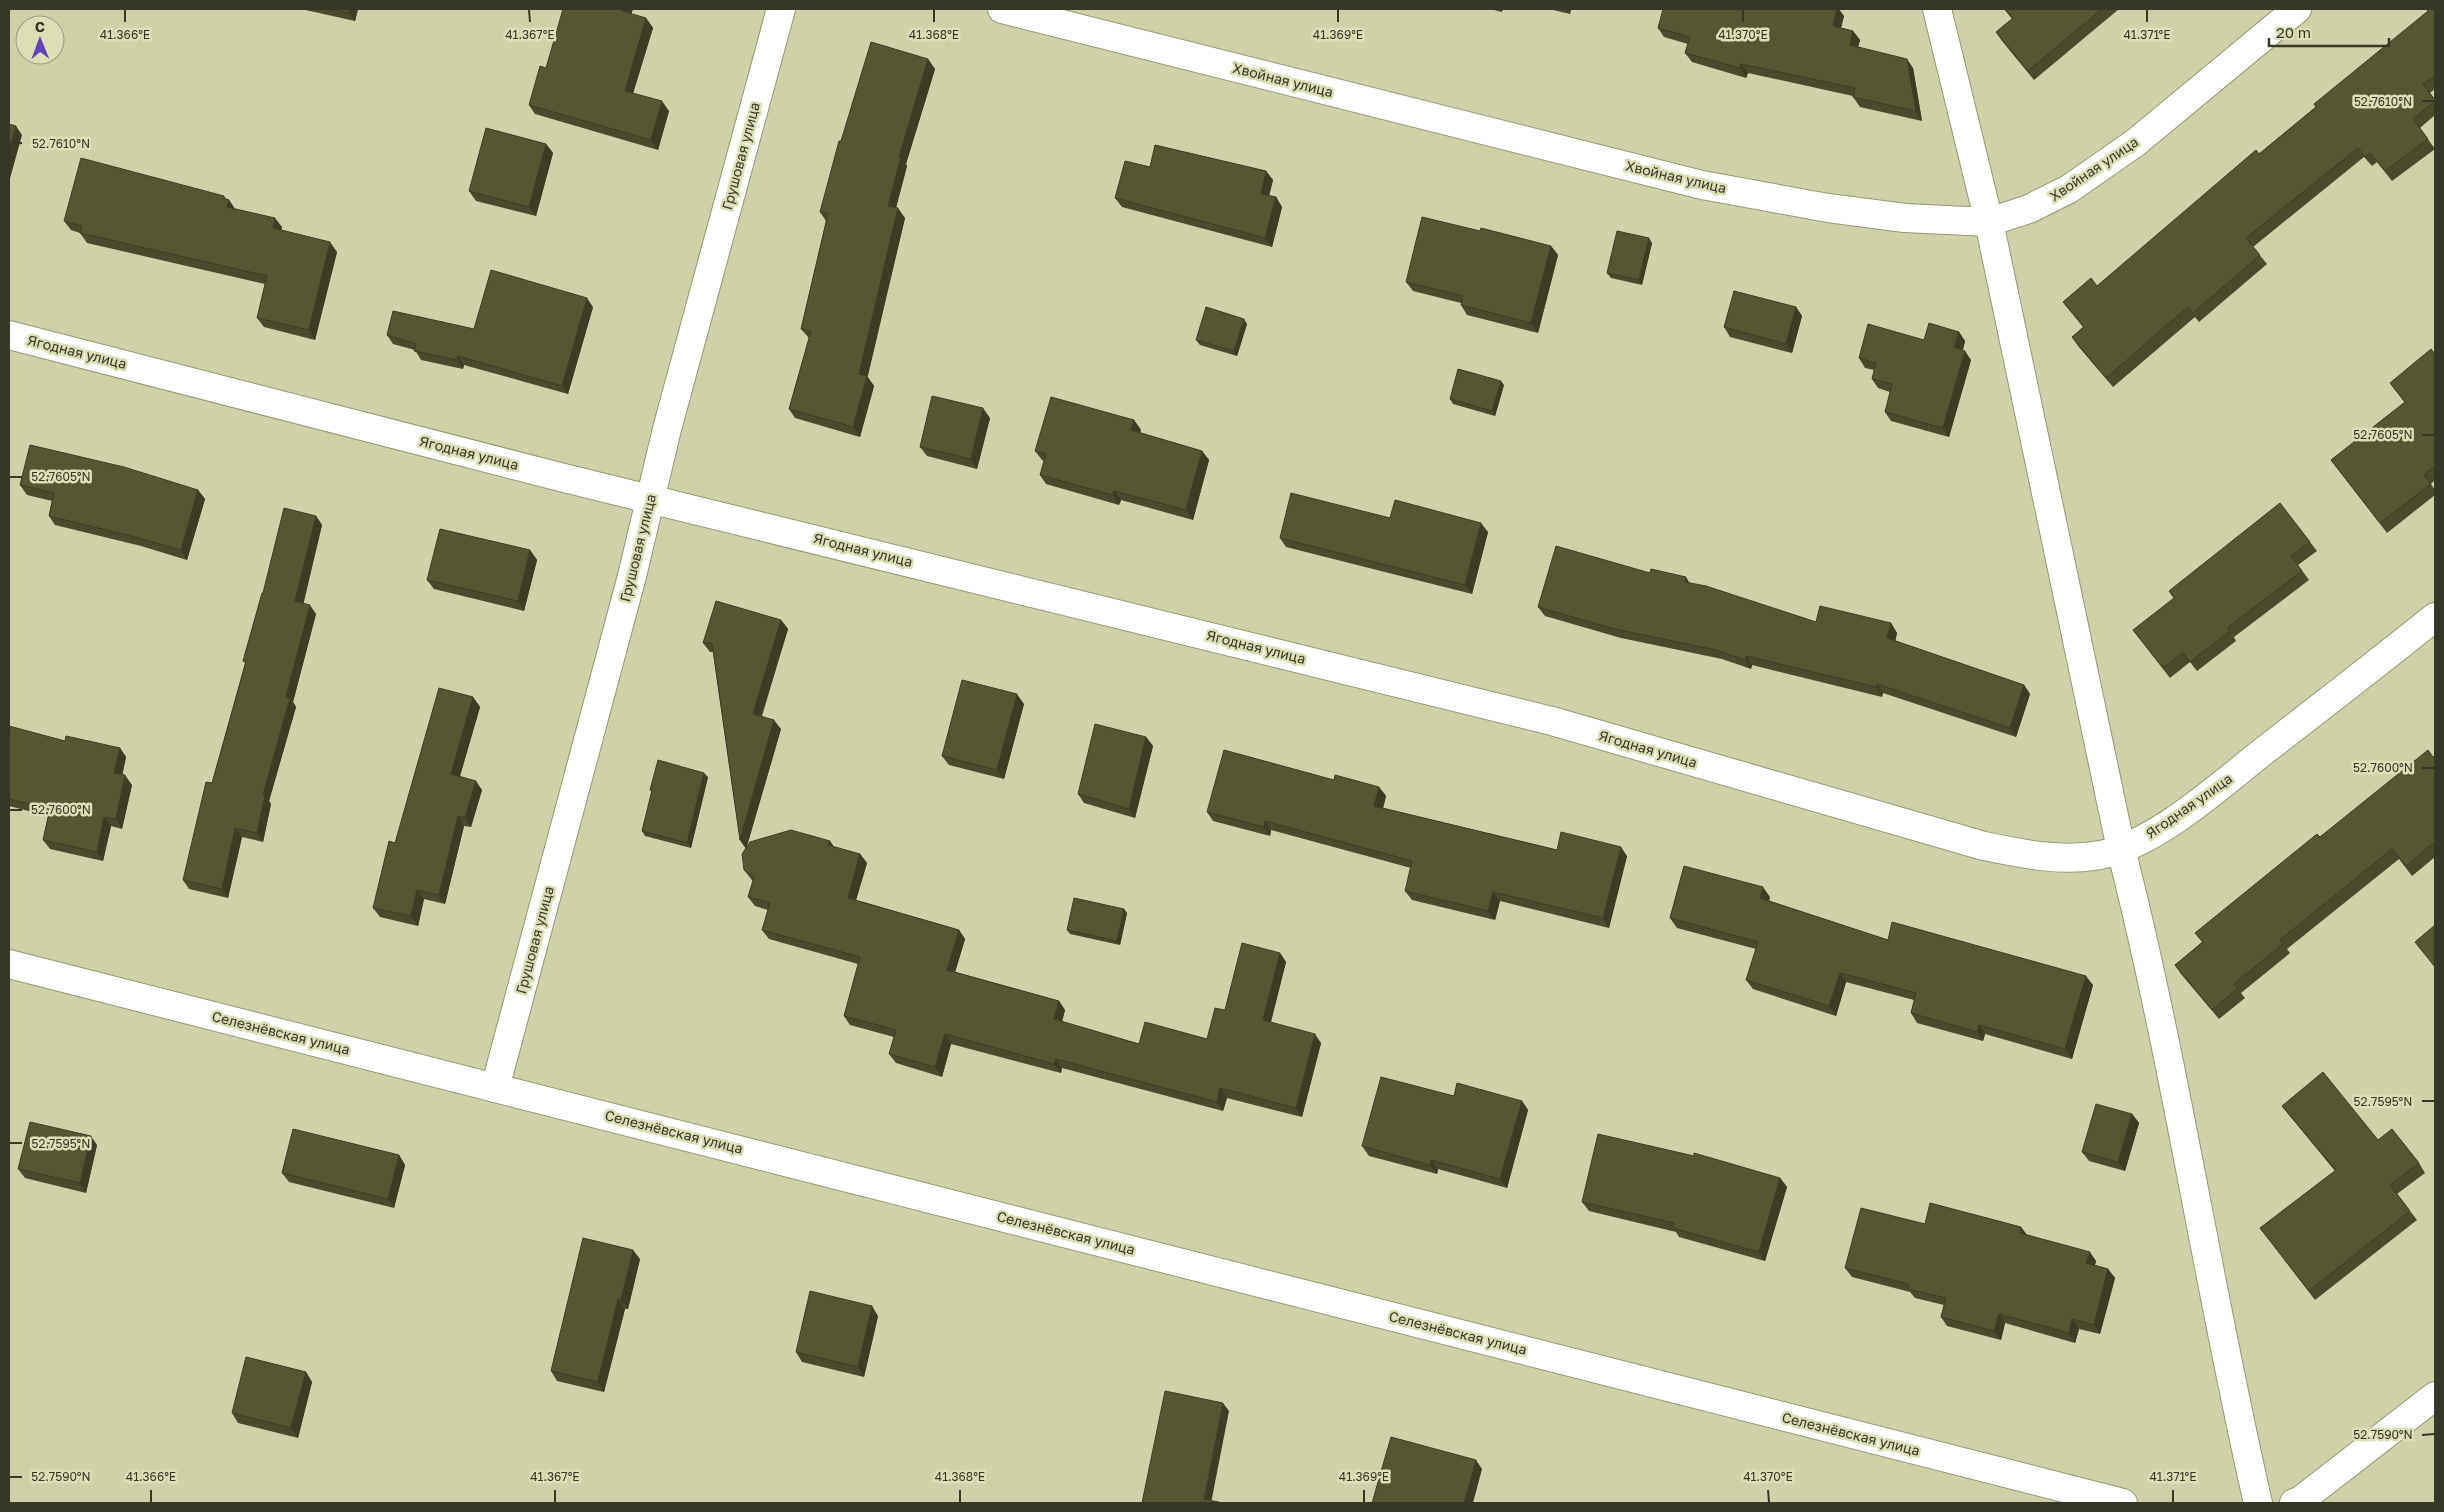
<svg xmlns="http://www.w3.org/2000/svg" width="2444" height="1512" viewBox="0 0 2444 1512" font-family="'Golos Text',sans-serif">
  <rect width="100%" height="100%" fill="#cfd2a9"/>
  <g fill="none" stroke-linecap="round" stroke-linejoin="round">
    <!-- minor casing -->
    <g stroke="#969871" stroke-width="30">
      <g id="minor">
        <polyline points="1002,9 1702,185 1828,208 1905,218 1989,222 2029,209 2069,189 2135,143 2297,9"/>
        <path d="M1937 9 1989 222 2121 849C2176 1065 2208 1286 2258 1503"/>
        <path d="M9 335 560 477 1552 721 1984 846C2023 854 2061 862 2100 855 2157 844 2220 785 2265 750 2322 706 2379 662 2435 617"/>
        <polyline points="9,964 2123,1503"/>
        <polyline points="495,1088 632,576 667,429 781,9"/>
        <polyline points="2294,1503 2301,1500 2435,1396"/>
      </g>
    </g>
    <!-- minor -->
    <use href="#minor" stroke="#fff" stroke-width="28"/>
  </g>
  <!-- wall -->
  <g fill="#494b2c">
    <polygon points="301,9 358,9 355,21"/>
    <polygon points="633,9 631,14 646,18 653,28 633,93 669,111 658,150 535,114 529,105 546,68"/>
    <polygon points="1490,9 1503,9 1502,12"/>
    <polygon points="1549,9 1571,9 1570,14"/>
    <polygon points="2004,9 2119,9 2034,80 2002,41 1996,32 2012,19"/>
    <polygon points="2435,9 2435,89 2430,93 2435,100 2435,115 2420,128 2435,149 2392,181 2377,162 2372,166 2364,157 2253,247 2267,264 2199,322 2195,317 2113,387 2078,346 2072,337 2083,327 2063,302 2097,286 2259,154"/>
    <polygon points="1844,16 1841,28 1853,31 1860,40 1858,47 1913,68 1922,121 1860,107 1853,97 1853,96 1748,73 1746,78 1692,62 1685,53 1688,44 1664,37 1658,28"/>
    <polygon points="928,59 935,69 906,164 907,166 896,208 905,218 867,376 874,386 860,437 795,418 789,409 809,338 801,329 826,221 820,212 841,141"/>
    <polygon points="546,144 553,153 536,216 476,201 469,191"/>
    <polygon points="1150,167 1266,171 1273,180 1269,196 1276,197 1282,207 1272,247 1122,207 1115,198"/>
    <polygon points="226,199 229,200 235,209 282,227 281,230 337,252 315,340 264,327 257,318 265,284 87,243 80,233 71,230 64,221"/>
    <polygon points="1480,231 1551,246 1558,255 1538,333 1467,315 1461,305 1461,303 1413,291 1406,282"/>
    <polygon points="1652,243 1642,285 1611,278 1607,273"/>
    <polygon points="593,307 568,394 464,365 463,369 421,360 415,350 393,344 387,335 474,329"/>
    <polygon points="1796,307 1802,316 1792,353 1730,337 1724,327"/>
    <polygon points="1247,324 1237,356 1200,345 1196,340"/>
    <polygon points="1959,332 1965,341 1963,350 1971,360 1949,437 1891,421 1885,412 1890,392 1878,388 1872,379 1874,370 1865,368 1859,358"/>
    <polygon points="2435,354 2435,480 2431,484 2435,490 2435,495 2387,533 2331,460 2405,403 2390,383"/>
    <polygon points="1504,385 1495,416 1453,404 1450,399"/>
    <polygon points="990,418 977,469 927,456 920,447"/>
    <polygon points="1134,420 1141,430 1140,433 1202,451 1209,460 1193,520 1121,500 1119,505 1046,484 1040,475 1044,461 1042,460 1035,451"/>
    <polygon points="20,485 198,490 205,499 187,560 141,546 55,525 49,516 52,501 27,495"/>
    <polygon points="316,516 322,525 303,603 316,614 293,702 296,707 269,801 271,804 263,842 242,837 228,898 189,889 183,880 212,783 245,663 243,661 263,593"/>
    <polygon points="1390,518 1488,532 1472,594 1286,547 1280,538"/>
    <polygon points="2310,542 2317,551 2298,565 2309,580 2234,637 2236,641 2197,671 2190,662 2170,678 2133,630"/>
    <polygon points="530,550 537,560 524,611 434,589 427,580"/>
    <polygon points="1650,573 1690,583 1816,622 1891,623 1897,633 1895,641 2024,685 2030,694 2016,737 1883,693 1882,697 1752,665 1751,669 1722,659 1621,638 1545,616 1538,607"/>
    <polygon points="781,620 788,629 762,716 781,729 747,846 830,841 834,847 860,854 867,863 856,900 959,930 965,939 955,972 1059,1001 1065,1010 1062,1022 1139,1044 1207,1039 1225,1010 1280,953 1286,962 1271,1022 1321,1043 1302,1117 1227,1098 1223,1111 1062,1068 1061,1073 951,1044 942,1077 896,1063 889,1054 894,1037 850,1025 844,1016 858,964 769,939 762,930 768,910 755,906 748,897 753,881 751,879 744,870 746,848 740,840 713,652 710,652 703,643"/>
    <polygon points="473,697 480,707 460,776 482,790 471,827 464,826 445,904 424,899 418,926 380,917 373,908 395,843"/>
    <polygon points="1024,704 1004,779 949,765 942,756"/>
    <polygon points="9,726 65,741 120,748 126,757 122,775 132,785 122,829 111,826 103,861 50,849 43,840 48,816 9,806"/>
    <polygon points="1146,737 1153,746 1135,818 1084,803 1078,794"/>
    <polygon points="2435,756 2435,857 2412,876 2399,859 2287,949 2290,953 2241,993 2245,998 2219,1019 2181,974 2175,965 2202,942 2195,933 2320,837"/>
    <polygon points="708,777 691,848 645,836 642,831 652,792 650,790"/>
    <polygon points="1334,780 1379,787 1386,796 1383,808 1557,850 1627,856 1609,928 1500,901 1495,920 1412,900 1405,891 1411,868 1271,830 1270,836 1213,821 1207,812"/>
    <polygon points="1770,897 1769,901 1888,940 2093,985 2072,1059 1985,1034 1983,1041 1917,1023 1911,1013 1914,1000 1846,982 1836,1016 1753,989 1746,980 1756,949 1677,928 1670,918"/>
    <polygon points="1127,913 1120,945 1070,934 1067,930"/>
    <polygon points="1454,1096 1522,1101 1528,1110 1507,1188 1438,1169 1437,1174 1369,1156 1362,1146"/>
    <polygon points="2282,1106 2378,1140 2419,1163 2425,1173 2397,1194 2417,1220 2315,1300 2260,1228 2335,1171 2289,1115"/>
    <polygon points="2132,1114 2139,1123 2125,1171 2089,1161 2082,1152"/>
    <polygon points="97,1145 86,1193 25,1178 18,1169"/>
    <polygon points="399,1155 405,1165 394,1208 289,1182 282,1173"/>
    <polygon points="1780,1178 1787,1187 1765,1261 1679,1237 1676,1232 1589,1211 1582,1202"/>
    <polygon points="1925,1224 2027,1235 2096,1261 2095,1265 2108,1269 2115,1278 2100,1334 2079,1329 2075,1343 2005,1323 2001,1340 1947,1326 1941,1317 1944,1305 1915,1298 1910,1292 1852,1277 1845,1268"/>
    <polygon points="640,1259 628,1309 625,1309 604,1392 557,1381 551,1371"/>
    <polygon points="878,1316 864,1377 802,1362 796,1352"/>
    <polygon points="306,1372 312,1382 298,1438 238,1423 232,1413"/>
  </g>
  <!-- shaded-wall -->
  <g fill="#3c3d24">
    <polygon points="350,9 358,9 355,21 349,13"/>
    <polygon points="623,9 633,9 629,21 622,11"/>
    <polygon points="1566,9 1571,9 1570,14"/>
    <polygon points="1837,9 1839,9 1844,16 1839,36 1833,26"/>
    <polygon points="646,18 653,28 631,100 625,91"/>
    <polygon points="1853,31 1860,40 1856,55 1850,45"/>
    <polygon points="928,59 935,69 906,164 907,166 894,215 888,206 899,157"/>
    <polygon points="1907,59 1913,68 1922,121 1916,111"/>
    <polygon points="1741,64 1748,73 1746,78 1740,68"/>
    <polygon points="662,101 669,111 658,150 651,140"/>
    <polygon points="16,126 22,135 9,182 9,150"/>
    <polygon points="546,144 553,153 536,216 529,207"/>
    <polygon points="1266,171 1273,180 1267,203 1261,194"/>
    <polygon points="224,196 228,202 229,200 235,209 227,207 223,198"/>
    <polygon points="1276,197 1282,207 1272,247 1265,238"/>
    <polygon points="898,208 905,218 867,380 867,376 874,386 860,437 853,427 859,374"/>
    <polygon points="275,218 282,227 280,237 273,228"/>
    <polygon points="1649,238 1652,243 1642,285 1639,280"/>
    <polygon points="330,242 337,252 315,340 309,330"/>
    <polygon points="1551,246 1558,255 1538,333 1531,323"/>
    <polygon points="587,298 593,307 568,394 562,386"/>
    <polygon points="1796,307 1802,316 1792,353 1786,344"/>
    <polygon points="1244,319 1247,324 1237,356 1234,351"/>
    <polygon points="1959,332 1965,341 1961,357 1954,347"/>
    <polygon points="1965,351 1971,360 1949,437 1943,428"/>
    <polygon points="458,356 464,365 463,369 457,360"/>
    <polygon points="1501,381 1504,385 1495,416 1492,411"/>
    <polygon points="983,408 990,418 977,469 971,459"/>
    <polygon points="1134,420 1141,430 1138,440 1131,430"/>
    <polygon points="1202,451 1209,460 1193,520 1186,510"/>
    <polygon points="198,490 205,499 187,560 181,550"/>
    <polygon points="1114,491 1121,500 1119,505 1113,495"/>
    <polygon points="316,516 322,525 302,610 295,601"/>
    <polygon points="1481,523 1488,532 1472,594 1465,585"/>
    <polygon points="530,550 537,560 524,611 518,601"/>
    <polygon points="1686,577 1692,587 1685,582"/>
    <polygon points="310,605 316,614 293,702 296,707 269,801 271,804 263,842 257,833 263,795 286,697"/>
    <polygon points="781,620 788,629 759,723 753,714"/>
    <polygon points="1891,623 1897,633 1894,648 1887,638"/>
    <polygon points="1746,656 1752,665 1751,669 1745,660"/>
    <polygon points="1877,684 1883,693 1882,697 1876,687"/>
    <polygon points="2024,685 2030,694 2016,737 2010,728"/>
    <polygon points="1017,694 1024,704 1004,779 997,770"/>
    <polygon points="473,697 480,707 458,783 451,774"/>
    <polygon points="774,720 781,729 746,849 740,840"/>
    <polygon points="1146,737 1153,746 1135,818 1129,809"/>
    <polygon points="120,748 126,757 121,782 114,773"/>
    <polygon points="704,773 708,777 691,848 687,843"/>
    <polygon points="125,775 132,785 122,829 116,819"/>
    <polygon points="476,781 482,790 471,827 465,818"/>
    <polygon points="1379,787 1386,796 1381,816 1374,806"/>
    <polygon points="458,816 464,826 445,904 439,895"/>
    <polygon points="104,817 111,826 103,861 97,852"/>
    <polygon points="1265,821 1271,830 1270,836 1264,827"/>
    <polygon points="235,828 242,837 228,898 222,889"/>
    <polygon points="830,841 836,850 828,845"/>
    <polygon points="1621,847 1627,856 1609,928 1603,918"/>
    <polygon points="860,854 867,863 854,907 848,898"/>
    <polygon points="1763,887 1770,897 1767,908 1760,898"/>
    <polygon points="417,890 424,899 418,926 411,916"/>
    <polygon points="1493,892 1500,901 1495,920 1488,911"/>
    <polygon points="1124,909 1127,913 1120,945 1117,941"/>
    <polygon points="959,930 965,939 953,979 947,970"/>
    <polygon points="1280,953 1286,962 1269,1029 1263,1020"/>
    <polygon points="1840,973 1846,982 1836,1016 1829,1006"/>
    <polygon points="2086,976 2093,985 2072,1059 2065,1049"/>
    <polygon points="1059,1001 1065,1010 1060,1028 1054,1019"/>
    <polygon points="1979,1025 1985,1034 1983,1041 1977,1032"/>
    <polygon points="945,1034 951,1044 942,1077 935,1067"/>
    <polygon points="1315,1034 1321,1043 1302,1117 1296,1108"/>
    <polygon points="1056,1059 1062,1068 1061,1073 1054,1064"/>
    <polygon points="1220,1088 1227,1098 1223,1111 1217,1102"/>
    <polygon points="1522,1101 1528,1110 1507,1188 1500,1179"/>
    <polygon points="2132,1114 2139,1123 2125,1171 2118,1162"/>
    <polygon points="91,1136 97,1145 86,1193 80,1183"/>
    <polygon points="399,1155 405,1165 394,1208 388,1199"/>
    <polygon points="1431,1160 1438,1169 1437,1174 1430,1165"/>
    <polygon points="1780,1178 1787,1187 1765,1261 1759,1252"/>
    <polygon points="2021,1227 2028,1236 2020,1233"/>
    <polygon points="633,1250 640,1259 628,1309 621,1300"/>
    <polygon points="2090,1252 2096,1261 2093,1272 2086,1263"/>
    <polygon points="2108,1269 2115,1278 2100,1334 2094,1325"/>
    <polygon points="618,1299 625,1309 604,1392 598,1382"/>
    <polygon points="872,1306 878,1316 864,1377 858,1367"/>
    <polygon points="1999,1314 2005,1323 2001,1340 1994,1331"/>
    <polygon points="2072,1319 2079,1329 2075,1343 2069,1333"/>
    <polygon points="306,1372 312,1382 298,1438 291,1428"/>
    <polygon points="1223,1403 1229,1411 1211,1503 1204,1499"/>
    <polygon points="1476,1460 1482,1469 1473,1503 1464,1503"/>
  </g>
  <!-- building -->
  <g fill="#555733" stroke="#3c3d24">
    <polygon points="331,9 350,9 349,13"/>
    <polygon points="563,9 623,9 622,11 646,18 625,91 662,101 651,140 529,105 540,66 546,68"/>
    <polygon points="1663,9 1837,9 1833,26 1853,31 1850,45 1907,59 1916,111 1853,97 1855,88 1741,64 1740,68 1685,53 1690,37 1658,28"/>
    <polygon points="2005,9 2102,9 2028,71 1996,32 2013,18"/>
    <polygon points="2426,9 2435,9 2435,75 2423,84 2435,100 2435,101 2413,119 2428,139 2385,171 2370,153 2365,157 2358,148 2246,238 2260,255 2193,313 2188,307 2106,378 2072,337 2084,327 2063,302 2091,278 2097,286 2256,150 2259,154 2316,107 2314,104 2428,11"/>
    <polygon points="871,42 928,59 899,157 901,157 888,206 898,208 859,374 867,376 853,427 789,409 811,331 801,329 828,214 820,212 839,141 841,141"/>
    <polygon points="9,124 16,126 9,150"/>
    <polygon points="486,128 546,144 529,207 469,191"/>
    <polygon points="1155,145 1266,171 1261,194 1276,197 1265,238 1115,198 1125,161 1150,167"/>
    <polygon points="81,158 224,196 223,198 229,200 227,207 275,218 273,228 330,242 309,330 257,318 267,276 80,233 82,226 64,221"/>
    <polygon points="1422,217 1480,231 1481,228 1551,246 1531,323 1461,305 1463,296 1406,282"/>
    <polygon points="1617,231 1649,238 1639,280 1607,273"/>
    <polygon points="491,270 587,298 562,386 458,356 457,360 414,351 416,344 387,335 393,311 474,329"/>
    <polygon points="1734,291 1796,307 1786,344 1724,327"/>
    <polygon points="1206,307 1244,319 1234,351 1196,340"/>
    <polygon points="1929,323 1959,332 1954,347 1965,351 1943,428 1885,412 1892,384 1872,379 1876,363 1859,358 1868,324 1924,340"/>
    <polygon points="2431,349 2435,354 2435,466 2424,475 2431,484 2380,523 2331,460 2405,402 2390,383"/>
    <polygon points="1458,369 1501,381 1492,411 1450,399"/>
    <polygon points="932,396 983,408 971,459 920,447"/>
    <polygon points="1051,397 1134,420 1131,430 1202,451 1186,510 1114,491 1113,495 1040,475 1046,454 1035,451"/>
    <polygon points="30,445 124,467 198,490 181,550 135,537 49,516 54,493 20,485"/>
    <polygon points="1291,493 1390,518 1395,500 1481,523 1465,585 1280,538"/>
    <polygon points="2280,503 2310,542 2291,556 2302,571 2227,628 2230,631 2190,662 2183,653 2163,668 2133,630 2174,598 2169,591"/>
    <polygon points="284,508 316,516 295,601 310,605 286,697 290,698 263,795 265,795 257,833 235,828 222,889 183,880 206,782 212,783 246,662 243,661 262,593 263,593"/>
    <polygon points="440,529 530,550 518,601 427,580"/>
    <polygon points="1556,546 1650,573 1651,569 1686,577 1685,582 1706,586 1816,622 1820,606 1891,623 1887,638 2024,685 2010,728 1877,684 1876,687 1746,656 1745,660 1716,650 1615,629 1538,607"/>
    <polygon points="716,601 781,620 753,714 774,720 740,840 712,643 703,643"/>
    <polygon points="962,680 1017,694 997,770 942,756"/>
    <polygon points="439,688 473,697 451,774 476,781 465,818 458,816 439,895 417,890 411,916 373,908 389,841 395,843"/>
    <polygon points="1095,724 1146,737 1129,809 1078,794"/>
    <polygon points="9,726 65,741 66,736 120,748 114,773 125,775 116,819 104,817 97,852 43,840 50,809 9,799"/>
    <polygon points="1224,750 1334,780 1335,775 1379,787 1374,806 1557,850 1561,832 1621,847 1603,918 1493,892 1488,911 1405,891 1412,861 1265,821 1264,827 1207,812"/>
    <polygon points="2428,750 2433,757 2435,756 2435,842 2406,866 2392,849 2280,940 2283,944 2234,984 2238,988 2212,1010 2175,965 2203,942 2195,933 2317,834 2320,837"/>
    <polygon points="658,760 704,773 687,843 642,831 652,790 650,790"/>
    <polygon points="791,830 830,841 828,845 860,854 848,898 959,930 947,970 1059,1001 1054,1019 1139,1044 1145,1022 1207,1039 1215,1008 1225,1010 1242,943 1280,953 1263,1020 1315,1034 1296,1108 1220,1088 1217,1102 1056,1059 1054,1064 945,1034 935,1067 889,1054 896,1030 844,1016 860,957 762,930 770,903 748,897 754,877 744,870 742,854 750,842"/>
    <polygon points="1684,866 1763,887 1760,898 1888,940 1892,922 2086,976 2065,1049 1979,1025 1977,1032 1911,1013 1916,993 1840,973 1829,1006 1746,980 1758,942 1670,918"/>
    <polygon points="1074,898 1124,909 1117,941 1067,930"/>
    <polygon points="2435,925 2435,967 2415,942"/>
    <polygon points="2323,1072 2378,1140 2392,1129 2419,1163 2390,1185 2410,1211 2309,1291 2260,1228 2336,1170 2282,1106"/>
    <polygon points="1381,1077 1454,1096 1457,1083 1522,1101 1500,1179 1431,1160 1430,1165 1362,1146"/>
    <polygon points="2096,1104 2132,1114 2118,1162 2082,1152"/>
    <polygon points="30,1122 91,1136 80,1183 18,1169"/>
    <polygon points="293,1129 399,1155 388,1199 282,1173"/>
    <polygon points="1598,1134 1694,1156 1694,1153 1780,1178 1759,1252 1673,1228 1674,1223 1582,1202"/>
    <polygon points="1930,1203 2021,1227 2020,1233 2090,1252 2086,1263 2108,1269 2094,1325 2072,1319 2069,1333 1999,1314 1994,1331 1941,1317 1946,1298 1908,1289 1909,1284 1845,1268 1861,1208 1925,1224"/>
    <polygon points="583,1238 633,1250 621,1300 618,1299 598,1382 551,1371"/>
    <polygon points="810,1291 872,1306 858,1367 796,1352"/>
    <polygon points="246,1357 306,1372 291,1428 232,1413"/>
    <polygon points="1165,1391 1223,1403 1204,1499 1223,1503 1142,1503"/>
    <polygon points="1391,1437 1476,1460 1464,1503 1372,1503"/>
  </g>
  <!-- ticks -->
  <path fill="none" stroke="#363727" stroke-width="2" d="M125 10V22M529 10 530 22M934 10V22M1338 10V22M1743 10V22M2147 10V22M2422 101H2434M10 144 22 143M2422 435H2434M10 477H22M2422 768H2434M10 810H22M2422 1101H2434M10 1143H22M2422 1435 2434 1434M10 1477H22M151 1490V1502M555 1490V1502M960 1490V1502M1364 1490V1502M1768 1490 1769 1502M2173 1490V1502"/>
  <g text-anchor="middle" stroke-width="5" stroke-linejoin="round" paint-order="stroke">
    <!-- street labels -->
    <g font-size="14" fill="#363727" stroke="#dcdfb5">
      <text transform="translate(1283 80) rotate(14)" y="5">Хвойная улица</text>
      <text transform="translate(741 156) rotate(-75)" y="5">Грушовая улица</text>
      <text transform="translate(2094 169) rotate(-34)" y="5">Хвойная улица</text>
      <text transform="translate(1676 177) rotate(13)" y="5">Хвойная улица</text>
      <text transform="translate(77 352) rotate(14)" y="5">Ягодная улица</text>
      <text transform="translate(469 453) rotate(14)" y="5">Ягодная улица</text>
      <text transform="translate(638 548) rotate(-76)" y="5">Грушовая улица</text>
      <text transform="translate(863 550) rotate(14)" y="5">Ягодная улица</text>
      <text transform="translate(1256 647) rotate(14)" y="5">Ягодная улица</text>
      <text transform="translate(1648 749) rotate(16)" y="5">Ягодная улица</text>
      <text transform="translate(2189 806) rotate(-35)" y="5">Ягодная улица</text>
      <text transform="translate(535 940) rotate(-75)" y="5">Грушовая улица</text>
      <text transform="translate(281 1033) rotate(14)" y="5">Селезнёвская улица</text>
      <text transform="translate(674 1132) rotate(14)" y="5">Селезнёвская улица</text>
      <text transform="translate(1066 1233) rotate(14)" y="5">Селезнёвская улица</text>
      <text transform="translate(1458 1333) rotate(14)" y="5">Селезнёвская улица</text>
      <text transform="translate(1851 1434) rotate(14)" y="5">Селезнёвская улица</text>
    </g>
  </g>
  <g font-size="12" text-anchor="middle" fill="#363727" stroke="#dcdfb5" stroke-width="5" stroke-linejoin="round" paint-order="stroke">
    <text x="125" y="39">41.366°E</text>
    <text x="530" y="39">41.367°E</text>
    <text x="934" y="39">41.368°E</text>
    <text x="1338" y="39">41.369°E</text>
    <text x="1743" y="39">41.370°E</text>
    <text x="2147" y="39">41.371°E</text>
    <text x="2383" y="106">52.7610°N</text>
    <text x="61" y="148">52.7610°N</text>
    <text x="2383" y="439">52.7605°N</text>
    <text x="61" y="481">52.7605°N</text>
    <text x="2383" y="772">52.7600°N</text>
    <text x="61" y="814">52.7600°N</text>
    <text x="2383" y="1106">52.7595°N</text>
    <text x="61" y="1148">52.7595°N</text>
    <text x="2383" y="1439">52.7590°N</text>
    <text x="61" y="1481">52.7590°N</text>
    <text x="151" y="1481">41.366°E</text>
    <text x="555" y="1481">41.367°E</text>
    <text x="960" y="1481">41.368°E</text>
    <text x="1364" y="1481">41.369°E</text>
    <text x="1768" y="1481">41.370°E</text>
    <text x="2173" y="1481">41.371°E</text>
  </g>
  <!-- border -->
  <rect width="2444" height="1512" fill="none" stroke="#363727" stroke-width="20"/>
  <!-- north arrow -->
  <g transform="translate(40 40) rotate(359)"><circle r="24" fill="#dcdfb5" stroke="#9a9c7c"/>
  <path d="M0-4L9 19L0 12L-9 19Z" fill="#6442bb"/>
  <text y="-8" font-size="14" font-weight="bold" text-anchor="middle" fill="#363727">С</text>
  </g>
  <!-- scale -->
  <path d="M2269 38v8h120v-8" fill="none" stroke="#363727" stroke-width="2.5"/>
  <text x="2276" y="38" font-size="15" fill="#363727" stroke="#dcdfb5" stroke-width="4" paint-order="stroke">20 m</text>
</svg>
